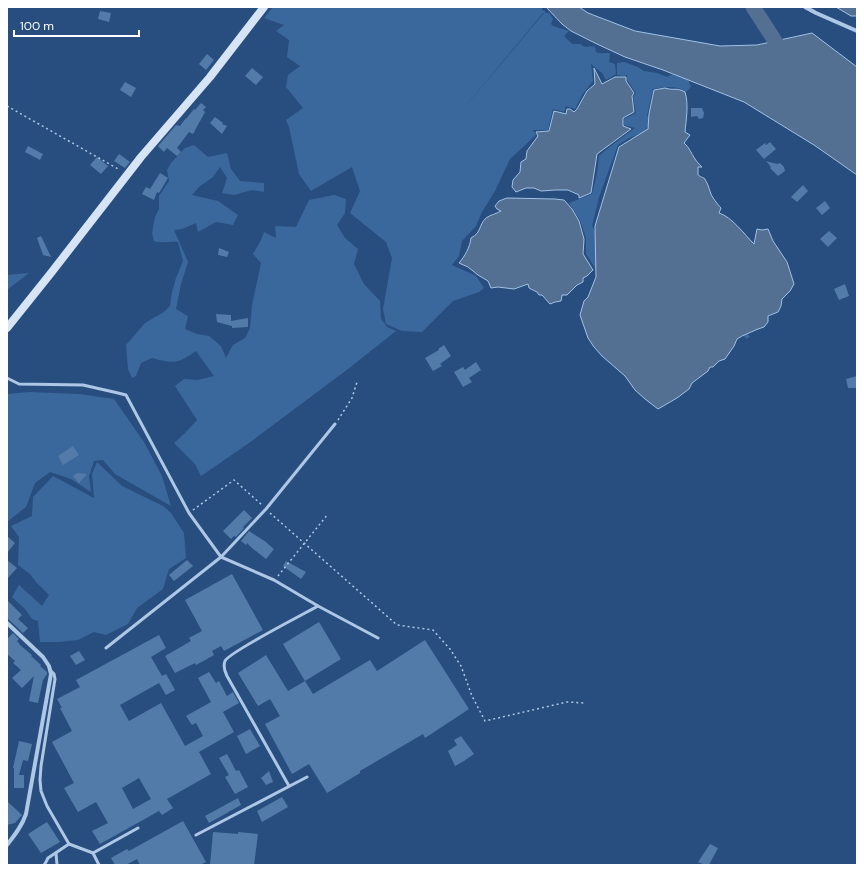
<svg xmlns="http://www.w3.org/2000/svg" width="864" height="872" viewBox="0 0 864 872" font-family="'DM Sans',sans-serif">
  <rect width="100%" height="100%" fill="#274e7f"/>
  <!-- green -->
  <g fill="#3b689c" fill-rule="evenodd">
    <path d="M273 7H542V10L545 11V13H549L553 19 551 24 553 26 569 31 564 36 572 44H581C584 48 587 47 591 46L592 47 594 46 596 49 595 51 598 53H610L609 62 615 64 616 74 606 80 602 73 591 64 593 81 582 95 575 109 566 106 564 112 553 109 548 130H533L536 135 510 159 495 191 482 212 476 226 462 241 459 256 452 265 476 276 484 288 479 292 453 301 422 332 402 331 386 324 383 309 392 258 386 242 350 213 360 191 352 167 311 191 299 174 289 127 286 120 303 108 286 87 288 75 300 66 287 57 289 40 276 31 284 25 264 18ZM543 13H544L454 120Z"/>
    <path d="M624 62 638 67 644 71 657 73 667 77 677 72 688 80 691 87 686 92C675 85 666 87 653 89L647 116 653 122 646 128 667 168 746 331 750 337 746 339 735 320 643 133 629 138 618 145 599 197 592 226 597 235V271L586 254V238L580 220 569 203 592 194 597 174 599 156 612 145 635 128 624 125V119L636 113 633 97 636 93 627 80V75L624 76 617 75V63Z"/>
    <path d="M194 145 208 157 227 153 231 169 240 181 264 183V192L252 190 234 195 222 193 227 178 220 167 213 177 199 187 192 195 218 201 238 215 233 225 216 222 198 232 196 223 182 229 174 230 188 262 181 284 176 309 188 316 185 329 197 334 209 336 221 346 226 358 233 345 245 338 250 328 252 305 261 263 253 254 261 240 264 232 276 238 275 226 296 227 309 200 334 195 346 199 345 213 337 225 345 238 358 249 354 264 364 284 380 301 381 319 387 327 396 331 348 369 249 443 201 476 195 464 174 443 185 433 197 420 175 386 184 379 198 380 214 376 196 351C177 364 175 364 152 358L141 363 136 376 132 378 128 369 126 345 145 323 164 312 170 306 172 292 176 278 183 261 178 242C170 241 162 244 154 241L152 233 155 217 159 209V196L169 181 167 170 171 163 185 148Z"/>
    <polygon points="29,273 7,290 7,275"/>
    <polygon points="29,392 79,394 114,399 144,442 162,476 171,506 115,474 103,460 94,461 89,476 91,492 71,479 50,472 35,483 26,507 7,522 7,394"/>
    <polygon points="97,462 122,486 163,506 171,513 184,533 186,558 169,569 163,589 137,608 128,624 106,635 94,632 78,640 59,642 40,642 38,621 32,619 25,609 12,597 19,585 42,606 49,595 36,582 30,574 18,565 19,537 11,526 32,516 33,497 53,476 94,498 92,474"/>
  </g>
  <!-- water -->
  <g fill="#536f92" stroke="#a1c2e6">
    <polygon points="546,7 579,7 588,13 635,31 720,46 757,45 812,33 857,67 857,175 814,145 744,102 663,70 625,57 597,44 571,31 562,24"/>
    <polygon points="836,7 857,7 857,16 851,16"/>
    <polygon points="594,68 602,84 615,77 626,77 626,81 634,93 632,96 634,112 623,118 623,126 631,129 597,154 591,193 579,198 579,195 568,190 555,190 541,191 534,188 526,188 516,192 512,187 513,180 520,172 521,162 526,159 527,151 538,136 536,132 549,131 554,111 566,114 567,109 570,109 574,112 577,109 587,91 595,84"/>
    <path d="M665 88C674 91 676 87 685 92 689 105 686 119 685 132L690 135 684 143C689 147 691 153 695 159 697 162 699 164 702 167H698V175C698 175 703 178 704 178 708 183 709 189 711 194 712 197 718 205 721 208L719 213C732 217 744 234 754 244L757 229 762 230 768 229 773 241 787 262 794 284 790 291 782 299 781 306 778 312 768 316V322L764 327 758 329 742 336 737 339 734 346 725 359 719 361 713 367H710L708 371 692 383 689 389 677 398 658 409 645 399 635 390 625 376 602 356 594 347 588 338 580 315 584 301 588 297 596 277 595 226 619 147 648 129 649 114 654 90Z"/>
    <path d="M507 198 555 199 564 200 572 209 579 221 584 239 583 254 593 270 587 276 583 278V282L577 285 567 295H562L561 301 555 302 550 304 542 295H539L537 292 529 288 528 284 514 289 498 287 491 288 488 281 478 275 468 267 459 263C465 256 470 247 471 238 482 232 478 226 486 218 490 215 496 214 501 211L497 209 495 206 499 201Z"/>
  </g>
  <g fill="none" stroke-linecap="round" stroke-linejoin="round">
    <!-- river -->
    <polyline stroke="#536f92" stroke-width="15" points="753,7 786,58"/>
  </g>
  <!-- building -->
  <g fill="#537ba9" fill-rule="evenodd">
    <polygon points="100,11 111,13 109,22 98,19"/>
    <polygon points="207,54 214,60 206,70 199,64"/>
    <polygon points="252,68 263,77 256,85 245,76"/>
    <polygon points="125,82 136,88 131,97 120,90"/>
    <polygon points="201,103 206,107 203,110 205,112 193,134 189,132 177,148 181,152 177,156 167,148 164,152 158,146 176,125 180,126 186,118 186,119 194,109 195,110"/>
    <polygon points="691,108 702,108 704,113 703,118 699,119 697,116 691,117"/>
    <polygon points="215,117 223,123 222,124 227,126 222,134 210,123"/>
    <polygon points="770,142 776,149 764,159 756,150 765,143 766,145"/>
    <polygon points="28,146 43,154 40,160 25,152"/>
    <polygon points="119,154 130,162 125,168 114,161"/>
    <polygon points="97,157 108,166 101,174 90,165"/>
    <polygon points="766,161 777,164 780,163 784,167 785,171 778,176 770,168 771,167"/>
    <polygon points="160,173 168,178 159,193 157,192 154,200 142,194 146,187 150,189"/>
    <polygon points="803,185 808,191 797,202 791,197"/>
    <polygon points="825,201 830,208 822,215 816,208"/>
    <polygon points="829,231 837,238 828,247 820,239"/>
    <polygon points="41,236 51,257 43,255 37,238"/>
    <polygon points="219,248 229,252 227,257 218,255"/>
    <polygon points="845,284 849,296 839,300 834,289"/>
    <polygon points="216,314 231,315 231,321 248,318 248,327 232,328 232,326 217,322"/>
    <polygon points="444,345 451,356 440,364 442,366 433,371 425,358 439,350 438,349"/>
    <polygon points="476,362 481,370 469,378 472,382 463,387 454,372 463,367 465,370"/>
    <polygon points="857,376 857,388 848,388 846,379"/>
    <polygon points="73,446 79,455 63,465 58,456"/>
    <polygon points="77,473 87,474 79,483 73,476"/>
    <polygon points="244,510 252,518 243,527 244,528 236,537 234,536 231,539 223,531"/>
    <polygon points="249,531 266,542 268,544 274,549 266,559 252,548 247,543 246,545 241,541"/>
    <polygon points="7,536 15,543 7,553"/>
    <polygon points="7,560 17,568 7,579"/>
    <polygon points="187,560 193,566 174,581 169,575"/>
    <polygon points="286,561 306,572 301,579 283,566"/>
    <polygon points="232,574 263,630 224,651 221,646 212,651 214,655 196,665 195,663 175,673 165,656 191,641 189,638 202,631 185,600"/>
    <polygon points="7,600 22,615 18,619 28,628 23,633 7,618"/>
    <polygon points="319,622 341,659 305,681 283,644"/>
    <polygon points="13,633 19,639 17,641 21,646 32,655 31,656 41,665 40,666 47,672 47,674 43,680 38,703 29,701 34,676 22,688 12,678 21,670 13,663 15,661 7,654 7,639"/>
    <path d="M159 635 166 648 151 657 162 676 166 674 175 690 166 695 159 683 120 705 129 721 161 703 185 746 203 736 196 723 192 725 186 716 211 702 198 678 209 672 216 683 219 681 227 696 233 692 239 703 223 712 234 732 199 752 211 774 167 799 173 808 162 815 159 811 100 844 92 831 108 823 96 802 78 812 64 788 74 783 52 742 72 731 60 708H62L57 699 80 687 76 680ZM139 778 151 799 133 809 122 788Z"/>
    <polygon points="425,640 469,709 425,738 423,734 360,771 360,773 327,793 309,764 292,774 265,724 280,716 270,699 258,706 238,673 266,655 288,691 305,681 313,694 370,660 377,671"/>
    <polygon points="79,651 85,660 76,665 70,656"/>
    <polygon points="250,729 260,746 246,754 237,736"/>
    <polygon points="461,736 474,754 464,761 455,766 448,751 457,745 454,740"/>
    <polygon points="19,741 32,744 28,761 23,760 19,775 24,775 24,788 14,788 14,768 13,768"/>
    <polygon points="227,754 236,771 239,770 248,787 235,794 225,777 229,775 219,758"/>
    <polygon points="269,771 273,782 266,785 261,778"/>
    <polygon points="282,797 288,807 262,822 257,811"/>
    <polygon points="238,798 241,805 209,823 205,816"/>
    <polygon points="7,801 22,815 15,823 7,825"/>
    <polygon points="183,821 206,862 200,865 140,865 137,859 126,865 115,865 111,858 127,849 129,851"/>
    <polygon points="47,822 60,842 41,853 28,834"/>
    <polygon points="213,832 238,834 238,832 258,834 254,865 210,865"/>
    <polygon points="710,844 718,848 709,865 705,865 698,862"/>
  </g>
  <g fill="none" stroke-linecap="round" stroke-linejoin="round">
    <!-- path -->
    <g stroke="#adc7e5" stroke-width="1.5" stroke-dasharray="2 3" stroke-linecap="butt">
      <polyline points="7,106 120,170"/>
      <polyline points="338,420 352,398 357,382"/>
      <polyline points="193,510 234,480 262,505"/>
      <polyline points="270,513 397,625 433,630 450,649 461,666 472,696 485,721 567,702 584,703"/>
      <polyline points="278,576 328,514"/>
    </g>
    <!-- lane -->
    <g stroke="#adc7e5" stroke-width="3">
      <polyline points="7,378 19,384 83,385 118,393 126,395 189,513 221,557 274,580 318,606 378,638"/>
      <polyline points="106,648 221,557 266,509 335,424"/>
      <polyline points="51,671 54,674 55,679 41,766 40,780 41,791 47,806 69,844"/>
      <path d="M289 786 227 676C225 672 223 666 225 661 229 652 304 614 318 606"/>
      <polyline points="196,835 307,777"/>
      <polyline points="56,853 57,865"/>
      <polyline points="93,853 99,865"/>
      <polyline points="44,865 46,862 48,858 69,844 93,853 138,828"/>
    </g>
    <!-- street -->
    <g stroke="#adc7e5" stroke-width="4">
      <polyline points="805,7 816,13 857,31"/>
      <path d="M7 623 43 657 49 666 51 674 26 814C22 826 15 835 7 845"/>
    </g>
    <!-- secondary -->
    <polyline stroke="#d6e4f5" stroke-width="8" points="7,328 51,273 141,157 210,77 264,7"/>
  </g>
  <!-- border -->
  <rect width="864" height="872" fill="none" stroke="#ffffff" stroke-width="16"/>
  <!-- scale -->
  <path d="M14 30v6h125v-6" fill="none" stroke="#ffffff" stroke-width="2"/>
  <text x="20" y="30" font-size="12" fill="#ffffff" stroke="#274e7f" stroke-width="3" paint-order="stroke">100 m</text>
</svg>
